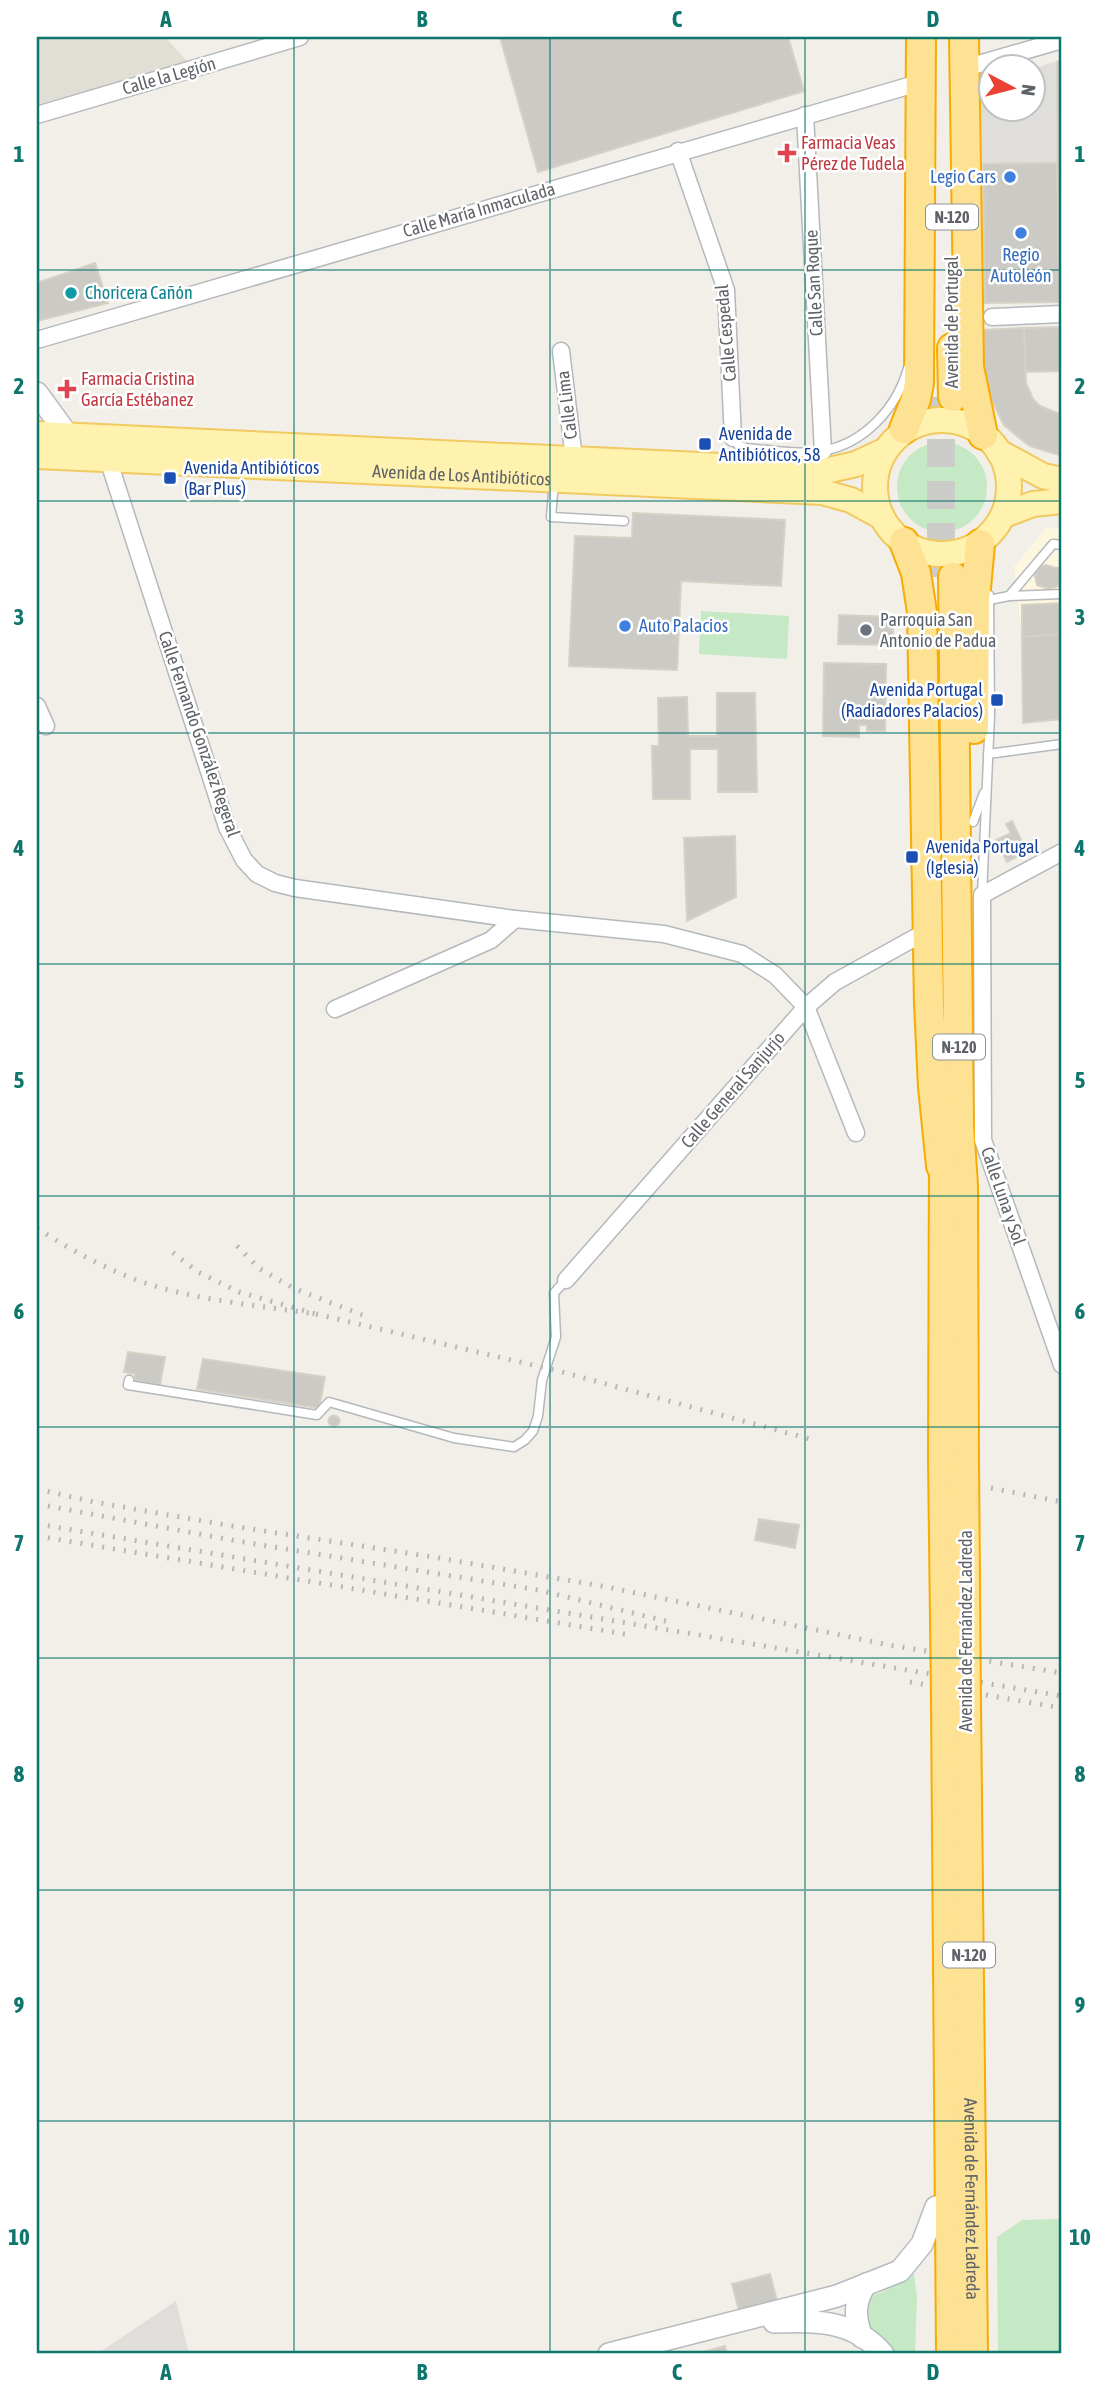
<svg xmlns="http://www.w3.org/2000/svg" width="1099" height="2391" viewBox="0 0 1099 2391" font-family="'Asap Condensed',sans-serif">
  <rect width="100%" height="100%" fill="#f1efe8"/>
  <!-- commercial -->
  <polygon fill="#fef7e0" points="1046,528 1062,529 1062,634 1022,637 1014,567"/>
  <!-- industrial -->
  <g fill="#e0deda">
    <polygon points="1062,59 1062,301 985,303 981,108 990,89 990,108 1032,108 1033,69"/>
    <polygon points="176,2301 189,2354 97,2354"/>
  </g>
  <!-- education -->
  <polygon fill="#e1ded6" points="37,37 165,37 188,62 37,105"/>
  <!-- green -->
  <g fill="#c5e8c5">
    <circle cx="942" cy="487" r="45"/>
    <polygon points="701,611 789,616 787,659 699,654"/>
    <polygon points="1062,2219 1062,2354 998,2354 997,2237 1022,2220"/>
    <polygon points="914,2274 917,2297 915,2354 891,2354 865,2328 862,2299 883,2292 902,2278"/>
  </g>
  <!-- building -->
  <g fill="#cccac5" stroke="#d6d1c6" stroke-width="2">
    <polygon points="500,37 788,37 804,91 538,172"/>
    <polygon points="1062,60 1062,302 1059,302 1057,62"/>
    <polygon points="1057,163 1059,302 985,303 983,164"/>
    <polygon points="95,263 108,303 37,321 37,283"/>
    <polygon points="1062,327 1062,371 1025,372 1024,328"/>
    <polygon points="1024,328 1026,383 1033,399 1040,406 1062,415 1062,456 1030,446 1017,436 1004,425 988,393 983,365 981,330"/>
    <polygon points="633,513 785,520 781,586 681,581 677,670 569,666 575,536 632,538"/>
    <polygon points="1046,565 1056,568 1062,567 1062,585 1048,589 1037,585 1035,576 1040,567"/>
    <polygon points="1062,603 1062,634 1022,637 1022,605"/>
    <polygon points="839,615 893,617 893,645 838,644"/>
    <polygon points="1062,634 1062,719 1023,723 1022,637"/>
    <polygon points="824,663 886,664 885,731 867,731 867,725 859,725 859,737 823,736"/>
    <polygon points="717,693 755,693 757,792 718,792 718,749 690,749 690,799 653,799 652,746 659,746 658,698 687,697 688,736 717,736"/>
    <polygon points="1012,821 1027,852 1007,862 996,840 1011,833 1006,824"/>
    <polygon points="735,836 736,897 687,921 684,838"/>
    <polygon points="128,1352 165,1357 160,1385 134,1380 135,1374 124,1372"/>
    <polygon points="203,1359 325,1377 319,1408 197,1389"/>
    <circle cx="334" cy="1421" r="5.5"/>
    <polygon points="759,1519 799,1525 795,1548 755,1540"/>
    <polygon points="770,2274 777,2301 739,2311 732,2284"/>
    <polygon points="725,2346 727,2354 696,2354"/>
  </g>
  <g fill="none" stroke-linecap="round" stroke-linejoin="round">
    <!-- highway-tunnel -->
    <polyline stroke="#ccccc8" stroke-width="28" stroke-dasharray="28 14" stroke-linecap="butt" points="941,397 941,577"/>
    <!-- lane casing -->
    <g stroke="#b5b8bc" stroke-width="11">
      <g id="lane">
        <path d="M733 438 738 445 746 448C771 450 798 455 822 451 864 444 897 408 908 368"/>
        <polyline points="554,482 551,517 624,521"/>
        <polyline points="1009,596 1062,594"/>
        <polyline points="989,600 1009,596 1053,544 1062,545"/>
        <polyline points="988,754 1062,744"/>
        <polyline points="973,822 984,793"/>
        <polyline points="982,895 990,715 989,595"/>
        <polyline points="129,1380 128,1385 317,1415 329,1402 454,1438 514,1447 525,1440 533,1431 538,1416 542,1380 556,1337 554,1293 566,1280"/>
      </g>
    </g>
    <!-- street casing -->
    <g stroke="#b5b8bc" stroke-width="19">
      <g id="street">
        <polyline points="965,68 1062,40"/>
        <polyline points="37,115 300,37"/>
        <polyline points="805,115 823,451"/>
        <polyline points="678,151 726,290 733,438"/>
        <polyline points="992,317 1062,314"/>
        <polyline points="37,340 922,82"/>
        <polyline points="561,351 574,459"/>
        <polyline points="108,459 227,827 244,860 257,874 275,883 295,888 515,919 664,934 742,954 775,975 806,1007 856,1133"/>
        <polyline points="37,706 46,726"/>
        <polyline points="1062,852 982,895 983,1140 1062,1365"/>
        <polyline points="335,1009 491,940 515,919"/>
        <polyline points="566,1280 806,1007 835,982 927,931"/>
      </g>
    </g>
    <!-- secondary casing -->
    <g stroke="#b6babf" stroke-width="24">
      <g id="secondary">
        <polyline points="37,393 75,445"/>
        <path d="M774 2322C815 2320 854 2320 883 2354"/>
        <path d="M862 2337C854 2317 854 2301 866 2284"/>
        <polyline points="609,2354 837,2296 900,2271 922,2244 936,2207"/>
      </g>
    </g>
    <!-- primary casing -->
    <g stroke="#f2c960" stroke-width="28">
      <g id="primary">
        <circle cx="942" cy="487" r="67"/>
        <polyline points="37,434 825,471 856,464 884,451"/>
        <polyline points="999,452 1043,476 1062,480"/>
        <path id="s1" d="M37 456 822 492 851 500 882 517"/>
        <polyline points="1004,515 1033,504 1062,501"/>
      </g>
    </g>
    <!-- highway casing -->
    <g stroke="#f9ab00" stroke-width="32">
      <g id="highway">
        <polyline points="964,37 969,367 983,435"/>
        <polyline points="952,348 953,397"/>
        <polyline points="904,429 916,399 919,383 921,37"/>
        <polyline points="904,542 916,573 922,612 929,1004 933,1087 941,1166"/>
        <polyline points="953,577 959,1124 963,1186 964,1461"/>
        <polyline points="974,729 975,599 980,544"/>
        <polyline points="943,1458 944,1146"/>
        <polyline points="946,1701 951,2354"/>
        <path id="s2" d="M966 1705 973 2354"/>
      </g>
    </g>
    <!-- lane -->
    <use href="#lane" stroke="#fff" stroke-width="8"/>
    <!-- street -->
    <use href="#street" stroke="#fff" stroke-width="16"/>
    <!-- secondary -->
    <use href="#secondary" stroke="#fff" stroke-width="21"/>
    <!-- primary -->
    <use href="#primary" stroke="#fff2af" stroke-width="24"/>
    <!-- highway -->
    <use href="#highway" stroke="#fde293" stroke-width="28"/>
    <!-- rail -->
    <g stroke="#b6b7b8" stroke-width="5" stroke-dasharray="2 9" stroke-linecap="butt">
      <path d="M37 1228C70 1250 104 1268 142 1282 194 1300 262 1306 316 1314L239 1292 198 1272 168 1249"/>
      <polyline points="237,1246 260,1269 293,1288 370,1318"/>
      <polyline points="316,1314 558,1371 810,1439"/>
      <polyline points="991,1488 1062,1502"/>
      <polyline points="37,1489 94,1502 232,1526 433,1557 607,1587 889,1645 1062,1673"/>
      <polyline points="37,1504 237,1541 538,1590 670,1622"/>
      <polyline points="37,1524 1062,1696"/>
      <polyline points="37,1536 631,1635"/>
      <polyline points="910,1682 1062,1708"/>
    </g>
    <!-- highway-bridge casing -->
    <g stroke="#f9ab00" stroke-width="32" stroke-linecap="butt">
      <g id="highway-bridge">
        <polyline points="943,1458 946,1701"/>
        <polyline points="964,1461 966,1705"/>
      </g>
    </g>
    <!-- highway-bridge -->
    <use href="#highway-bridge" stroke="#fde293" stroke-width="28"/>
  </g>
  <!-- grid -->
  <path fill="none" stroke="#0f766e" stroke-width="2" stroke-opacity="0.55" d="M294 37V2354M550 37V2354M805 37V2354M37 270H1062M37 501H1062M37 733H1062M37 964H1062M37 1196H1062M37 1427H1062M37 1658H1062M37 1890H1062M37 2121H1062"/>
  <!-- markers -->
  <g fill="#e0444e" stroke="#fff" stroke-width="2.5">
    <path d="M783.5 142.5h7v7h7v7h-7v7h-7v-7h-7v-7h7z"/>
    <path d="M63.5 378.5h7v7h7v7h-7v7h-7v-7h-7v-7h7z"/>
  </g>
  <g fill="#3f7fe0" stroke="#fff" stroke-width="2.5">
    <circle cx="1010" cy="177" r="7"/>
    <circle cx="1021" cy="233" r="7"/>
    <circle cx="625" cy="626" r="7"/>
  </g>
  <circle fill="#0f9aa8" stroke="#fff" stroke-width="2.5" cx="71" cy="293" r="7"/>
  <g fill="#1a4fb4" stroke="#fff" stroke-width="2.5">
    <rect x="698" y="437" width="14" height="14" rx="3.5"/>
    <rect x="163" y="471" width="14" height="14" rx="3.5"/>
    <rect x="990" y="693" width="14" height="14" rx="3.5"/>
    <rect x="905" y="850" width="14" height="14" rx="3.5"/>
  </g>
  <circle fill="#6b7280" stroke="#fff" stroke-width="2.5" cx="866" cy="630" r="7"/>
  <g text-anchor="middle" stroke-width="5" stroke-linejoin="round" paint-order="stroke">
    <!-- shield labels -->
    <g fill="#fff" stroke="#8f9295" stroke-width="2">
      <rect x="926" y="204.5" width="52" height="25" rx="5"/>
      <rect x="933" y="1034.5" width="52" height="25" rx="5"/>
      <rect x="943" y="1942.5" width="52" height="25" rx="5"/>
    </g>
    <g font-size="16" font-weight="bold" fill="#5f6368">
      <text x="952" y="223">N-120</text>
      <text x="959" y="1053">N-120</text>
      <text x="969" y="1961">N-120</text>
    </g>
    <!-- street labels -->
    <g font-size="18" fill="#5f6368" stroke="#fff">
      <text transform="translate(169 76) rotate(-16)" y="6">Calle la Legión</text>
      <text transform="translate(479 210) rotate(-16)" y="6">Calle María Inmaculada</text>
      <text transform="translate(814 283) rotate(-93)" y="6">Calle San Roque</text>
      <text transform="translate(952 322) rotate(-90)" y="6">Avenida de Portugal</text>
      <text transform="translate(726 333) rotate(-95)" y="6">Calle Cespedal</text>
      <text transform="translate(567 405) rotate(-97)" y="6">Calle Lima</text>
      <text dy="6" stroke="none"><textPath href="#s1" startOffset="425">Avenida de Los Antibióticos</textPath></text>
      <text transform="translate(199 734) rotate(71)" y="6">Calle Fernando González Regeral</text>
      <text transform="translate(733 1090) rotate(-49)" y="6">Calle General Sanjurjo</text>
      <text transform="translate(1003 1196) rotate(71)" y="6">Calle Luna y Sol</text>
      <text transform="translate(966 1631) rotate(-90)" y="6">Avenida de Fernández Ladreda</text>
      <text dy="6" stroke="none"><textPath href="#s2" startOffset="494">Avenida de Fernández Ladreda</textPath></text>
    </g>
    <!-- health labels -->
    <g font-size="18" fill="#be3a42" stroke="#fff" text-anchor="start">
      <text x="801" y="149">Farmacia Veas<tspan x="801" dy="21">Pérez de Tudela</tspan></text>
      <text x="81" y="385">Farmacia Cristina<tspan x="81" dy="21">García Estébanez</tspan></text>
    </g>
    <!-- shop labels -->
    <g font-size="18" fill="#366cbe" stroke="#fff" text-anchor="end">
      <text x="996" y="183">Legio Cars</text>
      <text x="1021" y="261" text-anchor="middle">Regio<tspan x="1021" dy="21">Autoleón</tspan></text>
      <text x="639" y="632" text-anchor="start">Auto Palacios</text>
    </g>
    <!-- culture labels -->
    <g font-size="18" fill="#0d838f" stroke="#fff" text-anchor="start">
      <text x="85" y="299">Choricera Cañón</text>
    </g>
    <!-- transit labels -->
    <g font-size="18" fill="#164399" stroke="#fff" text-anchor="start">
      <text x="719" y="440">Avenida de<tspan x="719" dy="21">Antibióticos, 58</tspan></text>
      <text x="184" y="474">Avenida Antibióticos<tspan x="184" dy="21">(Bar Plus)</tspan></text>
      <text x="983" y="696" text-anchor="end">Avenida Portugal<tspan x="983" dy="21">(Radiadores Palacios)</tspan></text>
      <text x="926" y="853">Avenida Portugal<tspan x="926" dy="21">(Iglesia)</tspan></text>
    </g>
    <!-- worship labels -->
    <g font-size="18" fill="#5b616d" stroke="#fff" text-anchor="start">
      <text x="880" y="626">Parroquia San<tspan x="880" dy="21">Antonio de Padua</tspan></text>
    </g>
  </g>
  <!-- border -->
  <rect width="1099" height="2391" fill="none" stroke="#ffffff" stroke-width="77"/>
  <!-- north arrow -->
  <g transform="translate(1012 88) rotate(97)"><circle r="33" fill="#ffffff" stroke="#bfc1c3" stroke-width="2"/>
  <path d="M0-5L12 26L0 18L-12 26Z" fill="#ea4335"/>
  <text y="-10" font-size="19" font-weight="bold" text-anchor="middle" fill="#5f6368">N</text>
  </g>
  <rect x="38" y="38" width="1022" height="2314" fill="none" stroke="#0f766e" stroke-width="2.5"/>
  <g font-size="23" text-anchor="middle" font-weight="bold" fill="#0f766e">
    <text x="166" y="27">A</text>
    <text x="422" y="27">B</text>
    <text x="677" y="27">C</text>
    <text x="933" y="27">D</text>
    <text x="19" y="162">1</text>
    <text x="1080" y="162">1</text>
    <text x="19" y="394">2</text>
    <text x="1080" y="394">2</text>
    <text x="19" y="625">3</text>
    <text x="1080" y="625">3</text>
    <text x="19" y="856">4</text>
    <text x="1080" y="856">4</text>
    <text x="19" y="1088">5</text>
    <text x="1080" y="1088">5</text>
    <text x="19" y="1319">6</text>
    <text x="1080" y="1319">6</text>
    <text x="19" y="1551">7</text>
    <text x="1080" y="1551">7</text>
    <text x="19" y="1782">8</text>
    <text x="1080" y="1782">8</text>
    <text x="19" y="2013">9</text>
    <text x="1080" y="2013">9</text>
    <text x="19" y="2245">10</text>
    <text x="1080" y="2245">10</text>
    <text x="166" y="2380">A</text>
    <text x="422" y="2380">B</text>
    <text x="677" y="2380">C</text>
    <text x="933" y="2380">D</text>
  </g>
</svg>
